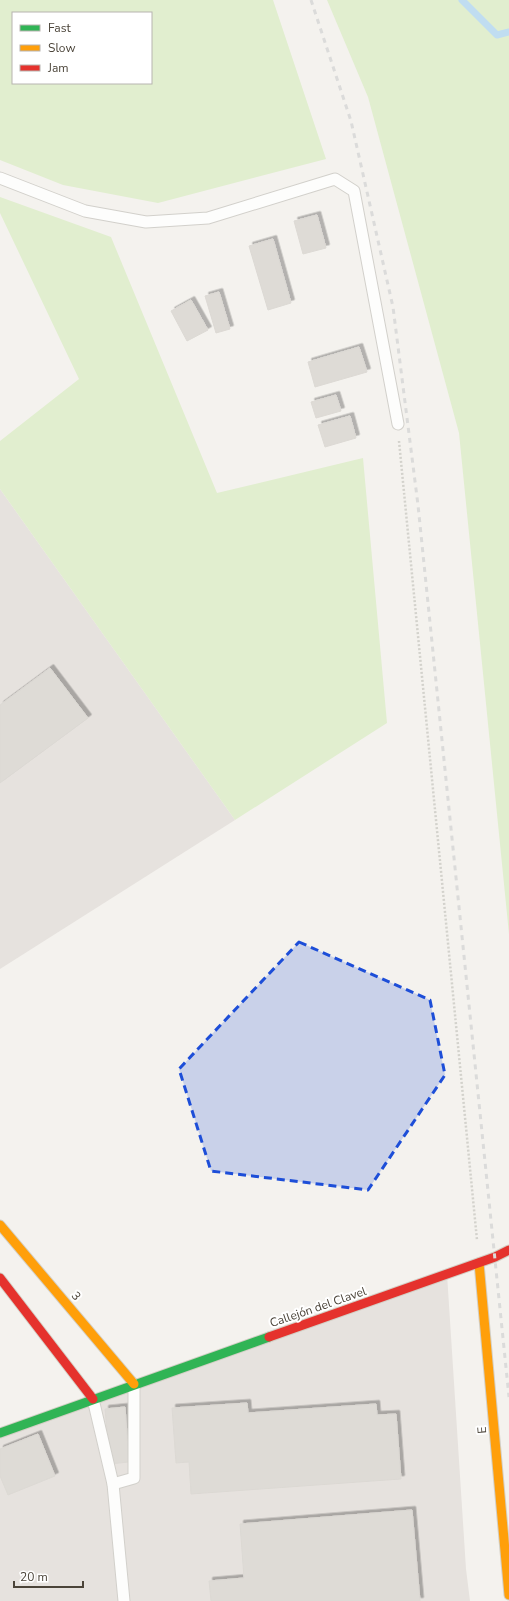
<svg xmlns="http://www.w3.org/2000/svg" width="509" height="1601" viewBox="0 0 509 1601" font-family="'Nunito Sans',sans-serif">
  <defs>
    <filter id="shadow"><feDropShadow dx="3.5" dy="-3.5" stdDeviation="0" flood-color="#0004"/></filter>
  </defs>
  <rect width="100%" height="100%" fill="#f4f2ee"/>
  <!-- industrial -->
  <g fill="#e6e2de">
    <polygon points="0,489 235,820 0,969"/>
    <polygon points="447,1274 466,1569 470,1601 0,1601 0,1434"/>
  </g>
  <!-- green -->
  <g fill="#e1eecf" fill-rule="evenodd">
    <path d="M0 0H273L326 159 158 203 63 185 0 160ZM13 13H151V83H13Z"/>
    <polygon points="327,0 509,0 509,934 459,433 368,97"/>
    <polygon points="0,197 111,237 217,493 363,458 387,723 235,820 0,489 0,441 79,379 0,213"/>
  </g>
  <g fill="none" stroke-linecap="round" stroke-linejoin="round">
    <!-- stream -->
    <polyline stroke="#c0ddf1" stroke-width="7" points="462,0 497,35 509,32"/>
  </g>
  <!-- building -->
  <g fill="#dedbd6" stroke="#dcd9d4" filter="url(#shadow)">
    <polygon points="317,215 326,248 303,254 294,221"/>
    <polygon points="273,239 291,303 268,310 249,246"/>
    <polygon points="219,292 230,329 216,333 205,296"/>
    <polygon points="191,300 208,330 187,341 171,311"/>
    <polygon points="359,347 367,372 315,387 308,362"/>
    <polygon points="336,395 341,411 316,418 311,402"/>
    <polygon points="350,416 356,438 325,447 318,425"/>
    <polygon points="50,668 88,718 0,783 0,705"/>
    <polygon points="247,1403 248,1413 376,1404 377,1415 396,1414 401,1479 191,1494 189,1462 176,1463 172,1408"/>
    <polygon points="125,1407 129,1462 110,1464 105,1409"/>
    <polygon points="38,1434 55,1476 8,1495 0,1476 0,1449"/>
    <polygon points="412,1510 420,1601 211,1601 209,1581 244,1578 240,1524"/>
  </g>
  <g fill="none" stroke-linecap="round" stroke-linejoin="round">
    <!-- lane casing -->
    <g stroke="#d2d0cb" stroke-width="13">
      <g id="lane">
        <polyline points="0,178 85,211 146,222 208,218 335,179 354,191 398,424"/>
        <polyline points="93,1399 113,1484 124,1601"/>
        <polyline points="113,1484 134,1478 134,1384"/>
      </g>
    </g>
    <!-- fast casing -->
    <g stroke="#d3cfc5" stroke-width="11">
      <polyline id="fast" points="0,1433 269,1337"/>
    </g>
    <!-- slow casing -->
    <g stroke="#d3cfc5" stroke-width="11">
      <g id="slow">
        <polyline points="0,1225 134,1384"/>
        <polyline points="479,1263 509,1595"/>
      </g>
    </g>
    <!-- jam casing -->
    <g stroke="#d3cfc5" stroke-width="11">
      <g id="jam">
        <polyline points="0,1278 93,1399"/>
        <polyline points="269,1337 495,1257 509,1250"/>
      </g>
    </g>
    <!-- path -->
    <polyline stroke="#d3d2cc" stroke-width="2.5" stroke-dasharray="2 2" stroke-linecap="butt" points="399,441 477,1240"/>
    <!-- lane -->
    <use href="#lane" stroke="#fdfdfc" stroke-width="11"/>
    <!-- fast -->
    <use href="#fast" stroke="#30b455" stroke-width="9"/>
    <!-- slow -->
    <use href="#slow" stroke="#ff9f0a" stroke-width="9"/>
    <!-- jam -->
    <use href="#jam" stroke="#e5322d" stroke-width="9"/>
    <!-- rail -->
    <polyline stroke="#dbdbda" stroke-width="3" stroke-dasharray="5 5" stroke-linecap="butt" points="311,0 351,121 393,307 418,505 509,1397"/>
  </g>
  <!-- marked area -->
  <path fill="#1d4ed8" fill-opacity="0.2" stroke="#1d4ed8" stroke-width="3" stroke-dasharray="8 5" stroke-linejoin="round" d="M299 942 430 1000 445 1075 368 1190 211 1171 179 1069Z"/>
  <g text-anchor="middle" stroke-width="4" stroke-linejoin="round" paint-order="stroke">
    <!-- street labels -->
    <g font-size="12" fill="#4b4439" stroke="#fff">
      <text transform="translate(76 1296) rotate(50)" y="4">3</text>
      <text transform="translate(318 1307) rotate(-19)" y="4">Callejón del Clavel</text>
      <text transform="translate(482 1430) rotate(-95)" y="4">E</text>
    </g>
  </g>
  <!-- legend -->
  <rect x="12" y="12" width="140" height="72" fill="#ffffff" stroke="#b7b4b0"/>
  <rect x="20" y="25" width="20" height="6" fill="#30b455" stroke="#b7b4b0"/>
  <text x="48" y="32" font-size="12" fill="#4b4439">Fast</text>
  <rect x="20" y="45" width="20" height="6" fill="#ff9f0a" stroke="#b7b4b0"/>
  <text x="48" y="52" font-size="12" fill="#4b4439">Slow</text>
  <rect x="20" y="65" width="20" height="6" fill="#e5322d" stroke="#b7b4b0"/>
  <text x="48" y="72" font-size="12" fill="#4b4439">Jam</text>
  <!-- scale -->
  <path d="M14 1581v6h69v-6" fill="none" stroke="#4b4439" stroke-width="2"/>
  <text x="20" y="1581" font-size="12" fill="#4b4439" stroke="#ffffff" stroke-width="3" paint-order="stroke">20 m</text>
</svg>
